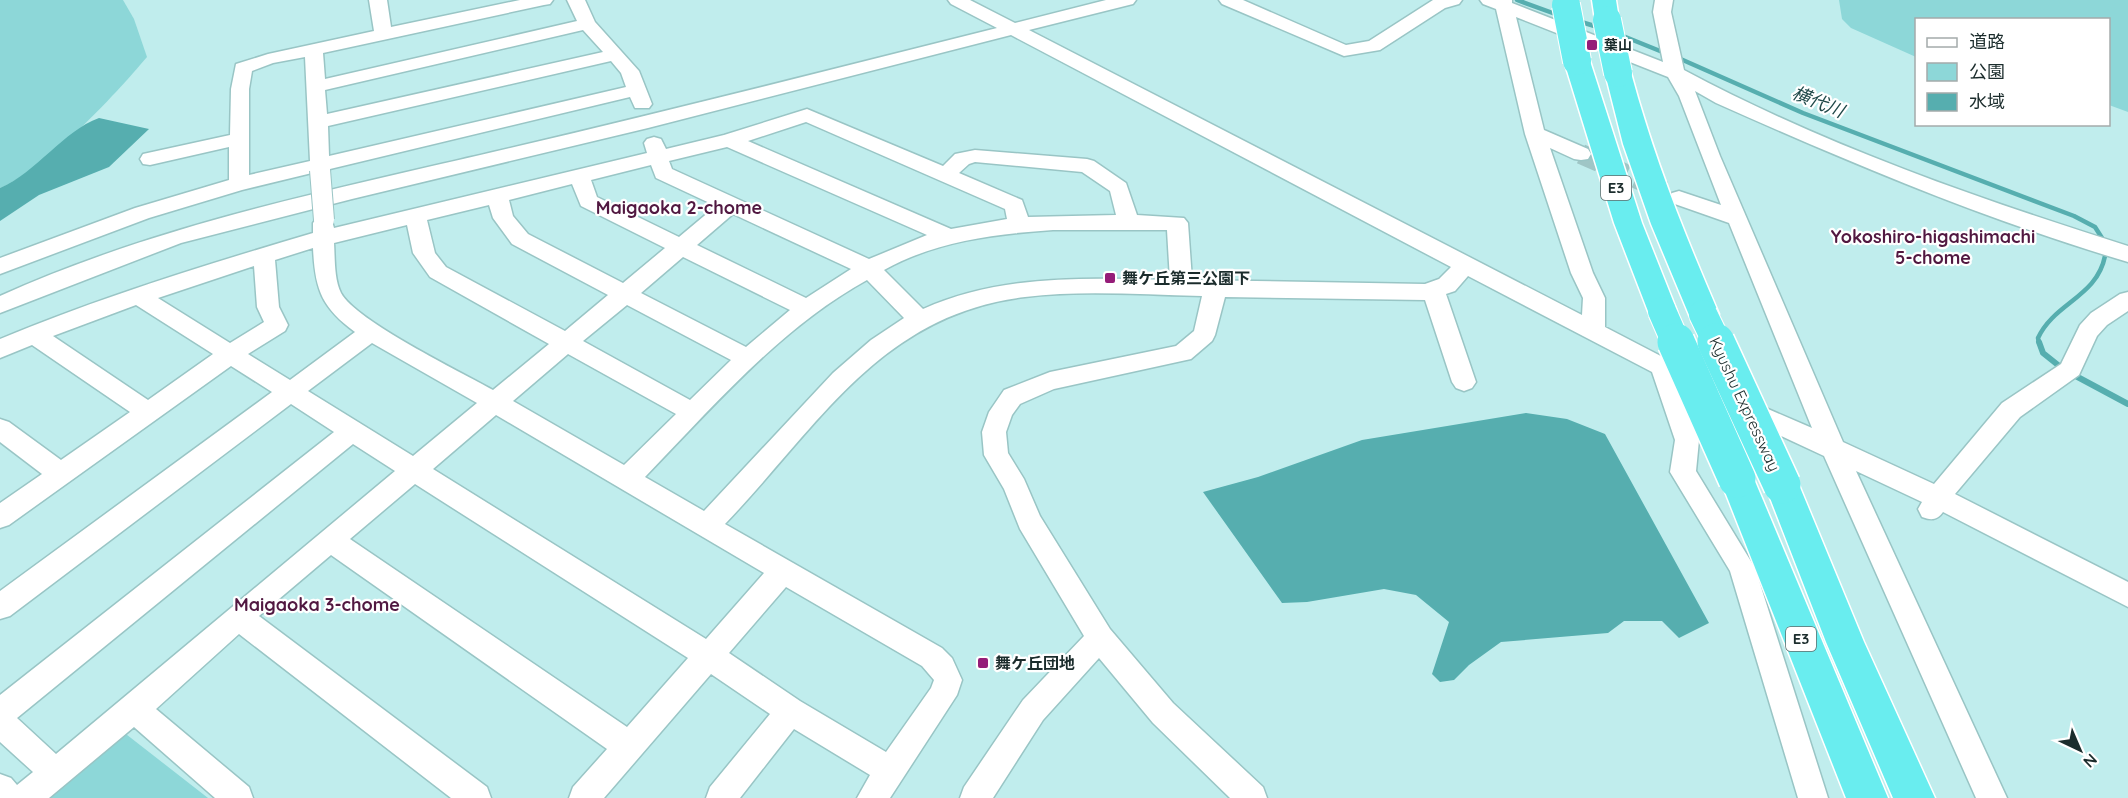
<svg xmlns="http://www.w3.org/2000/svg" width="2128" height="798" viewBox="0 0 2128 798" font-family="Quicksand,'Noto Sans JP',sans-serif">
  <rect width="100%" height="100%" fill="#c0eded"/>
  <!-- green -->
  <g fill="#8dd7d8">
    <path d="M0 0H123L134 19 147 57C113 97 48 167 0 188Z"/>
    <polygon points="1839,0 2128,0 2128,112 2109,105 2108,20 1916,20 1916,57 1851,28 1842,19"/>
    <polygon points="122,731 208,798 44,798"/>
  </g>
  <!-- water -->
  <g fill="#56aeaf">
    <path d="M99 118 149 129 109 167 39 195 0 221V188C37 172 63 131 99 118Z"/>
    <polygon points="1526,413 1567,419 1605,434 1709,623 1679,638 1662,621 1624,621 1608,633 1501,642 1469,665 1454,680 1440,682 1432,674 1449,622 1416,595 1384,589 1307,602 1282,603 1203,492 1258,477 1362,440"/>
  </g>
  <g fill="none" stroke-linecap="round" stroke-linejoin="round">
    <!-- stream-far1 -->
    <g stroke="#56aeaf" stroke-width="4.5">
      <polyline points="1517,0 1561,16"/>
      <polyline points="1578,21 1601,28"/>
      <polyline points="1618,34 1665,53"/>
      <polyline points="1676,57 1803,113 2074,216 2095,227 2102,238"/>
      <path d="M2039 343 2038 338C2054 303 2097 297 2105 256"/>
    </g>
    <!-- stream -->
    <g stroke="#56aeaf" stroke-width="6">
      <polyline points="2039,342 2043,353 2063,369"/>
      <polyline points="2072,374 2128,404"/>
    </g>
    <!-- minor-tunnel -->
    <polyline stroke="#9fc6c6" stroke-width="20" stroke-dasharray="20 10" stroke-linecap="butt" points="1581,154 1664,191"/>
    <!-- minor casing -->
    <g stroke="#99c5c5" stroke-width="3">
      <g id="minor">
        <path d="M369 0H387L391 27 520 0H553L550 4 544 5 323 53 325 79 577 21 567 0H585L595 22 639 71 652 104 649 108H635L630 97 330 169 327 175 320 177 312 173 242 190 149 218 0 274V258L135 208 229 180V147L150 165 143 164 140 159 143 154 230 135 231 89 236 64 268 54 374 31ZM583 30 603 52 327 114 325 90ZM305 57 310 161 249 175V89L252 71 273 63ZM611 61 621 73 626 87 329 156 328 126Z"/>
        <path d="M948 0H970L1015 23 1106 0H1136L1133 4 1029 30 1582 315 1583 298 1571 273 1525 134 1496 9 1483 4 1480 0H1512V3L1663 62 1653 12 1655 0H1673L1671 12 1684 70C1824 145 1976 198 2128 246V262C1986 220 1851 163 1716 103L1695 91 1720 156 1843 442 1934 484 2002 403 2061 364 2080 325 2091 313 2120 294 2128 292V311L2107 325 2097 336 2079 375 2020 417 1955 494 2128 582V607L1943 512C1937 521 1930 520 1922 517L1918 509 1922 502 1856 471 2007 798H1976L1824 456 1736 415 1733 408 1736 401 1745 399 1812 428 1729 223 1672 203 1669 198 1672 193 1679 191 1721 205 1679 96 1668 77 1516 17 1544 130 1588 149 1591 154 1588 159 1581 160 1574 159 1550 148 1593 273 1605 298V327L1705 379 1709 385 1705 391 1697 394 1681 387 1699 440 1696 471 1755 568 1828 798H1798L1730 571 1670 472 1675 440 1652 372 1468 276 1455 291 1446 294 1476 382 1472 388 1464 391 1456 388 1452 382 1425 300 1225 297 1215 335 1212 341 1191 359 1054 389 1020 404 1012 415 1006 432 1008 453 1024 479 1040 516 1110 629 1173 703 1263 787 1267 798H1230L1153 723 1099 658 1043 720 993 798H960L964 787 1023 700 1084 636 1020 529 1004 489 984 455 982 432 989 412 1004 390 1050 372 1176 346 1194 331 1202 296C1144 295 1083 290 1025 297 880 314 818 427 725 524L942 648 952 658 962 680 957 695 890 798H857L870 775 794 729 740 798H706L710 787 770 714 711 674 604 798H569L573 787 607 749 331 555 259 616 487 787 491 798H451L239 634 156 709 249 787 253 798H215L134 727 49 798H0V774L11 778 17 785 33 772 0 742V695L334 432 291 404 10 616 0 619V591L272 392 231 366 9 525 0 528V503L42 474 0 442V419L9 422 61 460 130 412 32 345 0 358V339C101 297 208 264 313 233V223L317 218 324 216 331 218 334 228 647 153 644 143 647 139 654 137 661 139 666 149 724 135 807 109 943 166 955 154 975 150 1087 159 1094 161 1126 183 1137 215 1184 218 1188 223 1192 280 1425 284 1439 279 1451 267 1011 35 648 128 352 199 181 243 0 313V296C157 225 326 191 493 152 661 113 829 70 997 28L951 4ZM806 122 1005 209 1007 219 951 229 748 141ZM727 147 927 235 869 259 672 169 669 161ZM975 162 1082 172 1110 191 1116 215 1028 217 1022 200 959 173 969 164ZM651 165 656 178 716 206 679 237 597 197 591 180ZM572 184 581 206 665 248 623 283 528 234 513 216 509 200ZM489 205 493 218 512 244 608 295 565 331 446 267 435 253 427 220ZM733 214 851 269 806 298 697 245ZM407 225 413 253 430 277 549 344 493 390C461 372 356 321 341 293 334 279 335 258 334 243ZM1053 230H1167L1170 280C1085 278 1002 274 923 309L884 270C936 241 994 234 1053 230ZM313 248C315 289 321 307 355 332L290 380 248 354 285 331 288 325 279 307 275 260ZM683 257 790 310 746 347 641 293ZM254 266 257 307 264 322 230 343 158 298ZM867 280 904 318 871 340 833 373 704 511 645 477C713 407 780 328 867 280ZM136 305 213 354 148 400 53 336ZM627 305 731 360 690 400 583 341ZM372 343 477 403 413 456 308 391ZM568 354 676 414 624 465 513 401ZM496 415 764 573 706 639 433 469ZM353 444 395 471 56 754 17 718ZM415 484 688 658 627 727 350 539ZM786 587 922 666 934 680 931 688 886 752 800 701 729 653Z"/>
        <polygon points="1219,0 1243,0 1346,45 1369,41 1433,0 1462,0 1459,4 1445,8 1380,50 1344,56 1222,4"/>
      </g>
    </g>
    <!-- highway casing -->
    <g stroke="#fff" stroke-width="3">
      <g id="highway">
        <polygon points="1592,0 1616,0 1619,20 1616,25 1607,27 1598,25 1595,20"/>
        <polygon points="1577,53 1586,56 1590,61 1642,223 1677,311 1673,319 1662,322 1651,319 1614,223 1564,61 1568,56"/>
        <path d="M1618 65 1627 68 1631 73C1654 158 1684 233 1719 314L1714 322 1703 325 1692 322 1651 224 1623 144 1605 73 1609 68Z"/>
        <polygon points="1737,465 1749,469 1754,479 1888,798 1846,798 1720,479 1725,469"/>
        <polygon points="1782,471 1794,475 1799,485 1864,642 1935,798 1893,798 1826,642 1765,485 1770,475"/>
      </g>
    </g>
    <!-- minor -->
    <use href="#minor" fill="#fff" fill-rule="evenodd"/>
    <!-- highway -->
    <use href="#highway" fill="#69edef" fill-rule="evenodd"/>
    <!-- minor-bridge casing -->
    <g stroke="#99c5c5" stroke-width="22" stroke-linecap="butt">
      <polyline id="minor-bridge" points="320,170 324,220"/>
    </g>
    <!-- highway-bridge-far1 casing -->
    <g stroke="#fff" stroke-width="30" stroke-linecap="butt">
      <g id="highway-bridge-far1">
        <polyline points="1566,5 1577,61"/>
        <polyline points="1607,20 1618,73"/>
        <polyline points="1662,311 1676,343"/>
        <polyline points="1703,314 1717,343"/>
      </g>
    </g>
    <!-- highway-bridge casing -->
    <g stroke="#fff" stroke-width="40" stroke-linecap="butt">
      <g id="highway-bridge">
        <polyline points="1676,342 1737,479"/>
        <polyline points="1716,342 1782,485"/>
      </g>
    </g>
    <!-- minor-bridge -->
    <use href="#minor-bridge" stroke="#fff" stroke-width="20"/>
    <!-- highway-bridge-far1 -->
    <use href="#highway-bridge-far1" stroke="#69edef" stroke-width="28"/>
    <!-- highway-bridge -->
    <use href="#highway-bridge" stroke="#69edef" stroke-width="37"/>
  </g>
  <!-- markers -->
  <g fill="#951c78" stroke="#fff" stroke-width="2">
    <rect x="1586" y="39" width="12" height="12" rx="3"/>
    <rect x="1104" y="272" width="12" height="12" rx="3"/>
    <rect x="977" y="657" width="12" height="12" rx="3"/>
  </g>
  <g text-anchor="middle" stroke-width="4.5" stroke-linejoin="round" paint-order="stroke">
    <!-- far-poi labels -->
    <g font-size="14" font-weight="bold" fill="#1b2c2c" stroke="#fff" text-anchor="start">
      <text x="1604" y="50">葉山</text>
    </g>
    <!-- shield labels -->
    <g fill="#fff" stroke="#5f6b6b" stroke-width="1.5">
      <rect x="1601" y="176" width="30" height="24" rx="4.5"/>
      <rect x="1786" y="627" width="30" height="24" rx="4.5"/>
    </g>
    <g font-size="15" font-weight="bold" fill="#1b2c2c">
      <text x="1616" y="193">E3</text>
      <text x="1801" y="644">E3</text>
    </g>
    <!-- poi labels -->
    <g font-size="16" font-weight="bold" fill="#1b2c2c" stroke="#fff" text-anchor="start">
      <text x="1122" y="284">舞ケ丘第三公園下</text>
      <text x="995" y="669">舞ケ丘団地</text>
    </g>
    <!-- street labels -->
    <g font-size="16" fill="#1b2c2c" stroke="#fff">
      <text transform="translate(1745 404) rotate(65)" y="6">Kyushu Expressway</text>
    </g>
    <!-- water labels -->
    <g font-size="18" font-style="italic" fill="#204949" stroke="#fff">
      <text transform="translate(1818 102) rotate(22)" y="6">横代川</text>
    </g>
    <!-- neighbourhood labels -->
    <g font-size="18" font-weight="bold" fill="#511841" stroke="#fff">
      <text x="679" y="214">Maigaoka 2-chome</text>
      <text x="1933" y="243">Yokoshiro-higashimachi<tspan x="1933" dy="21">5-chome</tspan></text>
      <text x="317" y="611">Maigaoka 3-chome</text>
    </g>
  </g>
  <!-- legend -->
  <rect x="1915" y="18" width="195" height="108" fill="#ffffff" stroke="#a4abab" stroke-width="1.5"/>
  <rect x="1927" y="38" width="30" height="9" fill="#ffffff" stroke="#a4abab" stroke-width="1.5"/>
  <text x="1969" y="48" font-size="18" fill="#1b2c2c">道路</text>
  <rect x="1927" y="63" width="30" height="18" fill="#8dd7d8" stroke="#a4abab" stroke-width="1.5"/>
  <text x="1969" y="78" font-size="18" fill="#1b2c2c">公園</text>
  <rect x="1927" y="93" width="30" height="18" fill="#56aeaf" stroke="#a4abab" stroke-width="1.5"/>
  <text x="1969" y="108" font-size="18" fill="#1b2c2c">水域</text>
  <!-- north arrow -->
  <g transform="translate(2080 750) rotate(136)" stroke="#ffffff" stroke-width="4.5" paint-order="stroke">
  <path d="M0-4.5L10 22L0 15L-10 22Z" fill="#1b2c2c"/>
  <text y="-9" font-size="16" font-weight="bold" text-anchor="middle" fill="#1b2c2c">N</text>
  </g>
</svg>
